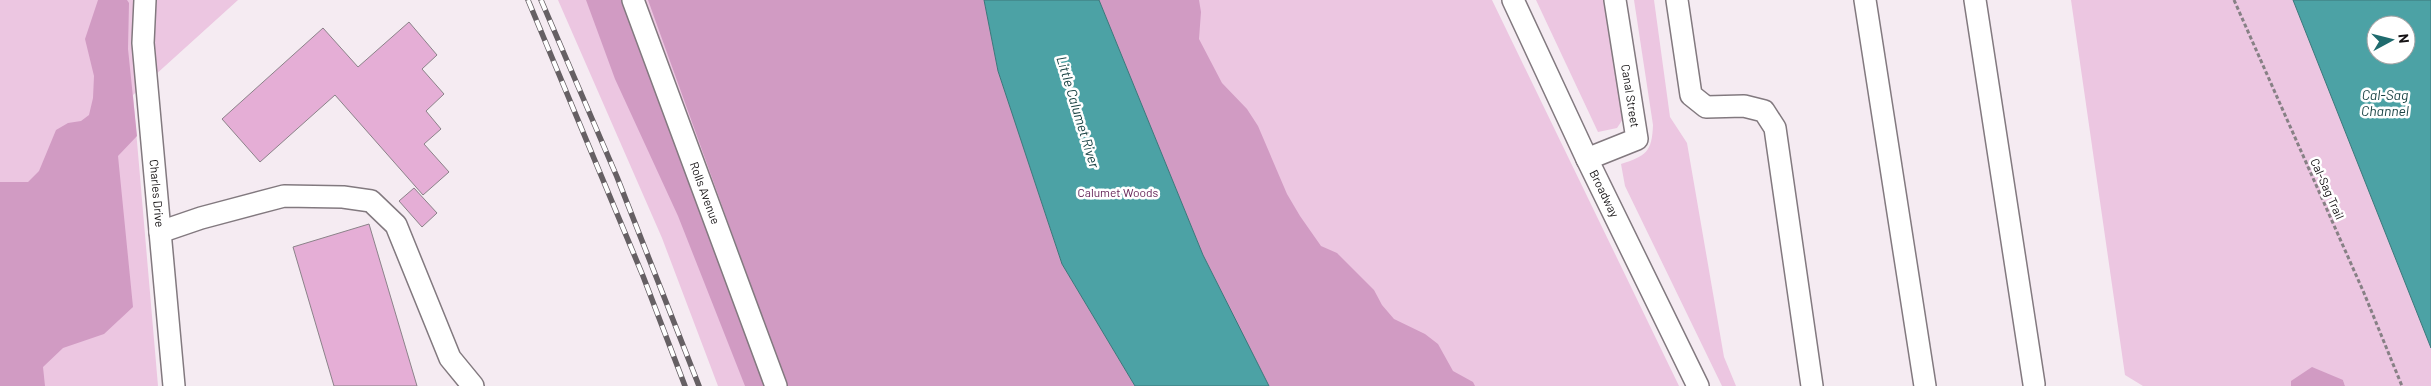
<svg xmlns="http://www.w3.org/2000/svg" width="2431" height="386" viewBox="0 0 2431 386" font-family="Barlow,sans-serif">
  <rect width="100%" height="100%" fill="#f5ebf2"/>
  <!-- green -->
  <g fill="#ecc6e1">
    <polygon points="0,0 238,0 133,95 158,386 0,386"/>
    <polygon points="558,0 1492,0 1679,386 718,386 662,238"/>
    <polygon points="1536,0 1606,0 1625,116 1617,128 1598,132"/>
    <path d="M1634 0H1654L1670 117 1687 143 1724 357 1736 386H1722L1625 186 1621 164C1646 156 1652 152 1653 125Z"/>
    <polygon points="2071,0 2293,0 2431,348 2431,386 2345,386 2343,380 2292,381 2291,386 2143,386 2125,375"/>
  </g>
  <!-- forest -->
  <g fill="#d19bc3">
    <polygon points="98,0 127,0 129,3 128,49 137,136 118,156 133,307 104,334 63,348 43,367 45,386 0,386 0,182 28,182 39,171 56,130 68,123 81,121 89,115 93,98 94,76 85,39"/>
    <polygon points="586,0 627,0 771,386 745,386 678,216 615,79"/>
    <polygon points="648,0 984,0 998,71 1062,264 1135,386 787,386"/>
    <polygon points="1099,0 1199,0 1201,12 1199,39 1222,83 1247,109 1258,126 1287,194 1300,216 1321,246 1337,253 1374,290 1382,305 1394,319 1425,334 1438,344 1453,371 1473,382 1475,386 1269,386 1203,255"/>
    <polygon points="2312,367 2343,380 2345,386 2291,386 2291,381"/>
  </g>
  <!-- water -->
  <g fill="#4ca2a5" stroke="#3c777a" fill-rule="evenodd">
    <polygon points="984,0 1099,0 1203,255 1269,386 1135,386 1062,264 998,71"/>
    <path d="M2293 0H2431V348ZM2376 25H2406V55H2376Z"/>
  </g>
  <!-- building -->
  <g fill="#e5aed6" stroke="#8b8289">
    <polygon points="409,22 437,55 422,69 444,94 426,111 441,129 424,144 449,172 423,195 335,95 260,162 222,119 323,28 358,67"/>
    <polygon points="414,188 437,213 422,227 399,201"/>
    <polygon points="369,224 417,386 334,386 293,247"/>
  </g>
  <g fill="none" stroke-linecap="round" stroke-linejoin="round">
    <!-- minor casing -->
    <g stroke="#82797f" stroke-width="24">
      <g id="minor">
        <path id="s1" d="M145 0 143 43 174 386"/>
        <path id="s2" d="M633 0 776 386"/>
        <path id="s3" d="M1513 0 1587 159 1698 386"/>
        <polyline points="1677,0 1691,95 1706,107 1744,106 1764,111 1775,128 1812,386"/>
        <polyline points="1865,0 1925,386"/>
        <polyline points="1975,0 2034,384"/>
        <polyline points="1587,159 1637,139 1615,0"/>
        <polyline points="160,232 201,218 284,196 343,197 371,201 396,225 450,358 473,386"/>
      </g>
    </g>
    <!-- path -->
    <polyline stroke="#878085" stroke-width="3" stroke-dasharray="4 2.5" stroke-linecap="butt" points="2234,0 2364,293 2402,386"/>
    <!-- minor -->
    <use href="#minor" stroke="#fff" stroke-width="21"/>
    <!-- rail casing -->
    <g stroke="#666064" stroke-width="5.5">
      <g id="rail">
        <polyline points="528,0 643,276 685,386"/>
        <polyline points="541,0 617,177 699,386"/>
      </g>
    </g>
    <!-- rail -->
    <use href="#rail" stroke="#fff" stroke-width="4" stroke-dasharray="11" stroke-linecap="butt"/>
  </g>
  <g text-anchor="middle" stroke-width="5" stroke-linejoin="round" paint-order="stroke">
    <!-- street labels -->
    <g font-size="12" fill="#151214" stroke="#fff">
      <text transform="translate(1630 96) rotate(81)" y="4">Canal Street</text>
      <text transform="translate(2327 189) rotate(66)" y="4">Cal-Sag Trail</text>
      <text dy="4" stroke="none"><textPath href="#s1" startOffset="194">Charles Drive</textPath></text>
      <text dy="4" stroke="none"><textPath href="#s2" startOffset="206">Rolls Avenue</textPath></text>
      <text dy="4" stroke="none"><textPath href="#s3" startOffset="214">Broadway</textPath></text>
    </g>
    <!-- park labels -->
    <g font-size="12" fill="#67275a" stroke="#fff">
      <text x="1118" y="197">Calumet Woods</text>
    </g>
    <!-- water labels -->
    <g font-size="14" font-style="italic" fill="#1c4546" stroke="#fff">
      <text x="2385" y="100">Cal-Sag<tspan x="2385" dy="16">Channel</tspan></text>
      <text transform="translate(1078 112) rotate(73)" y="5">Little Calumet River</text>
    </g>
  </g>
  <!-- north arrow -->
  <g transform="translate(2391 40) rotate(83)"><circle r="24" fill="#ffffff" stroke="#a1a0a1"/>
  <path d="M0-4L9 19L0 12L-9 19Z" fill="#1f6b6e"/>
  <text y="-8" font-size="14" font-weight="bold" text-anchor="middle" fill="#151214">N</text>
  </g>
</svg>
